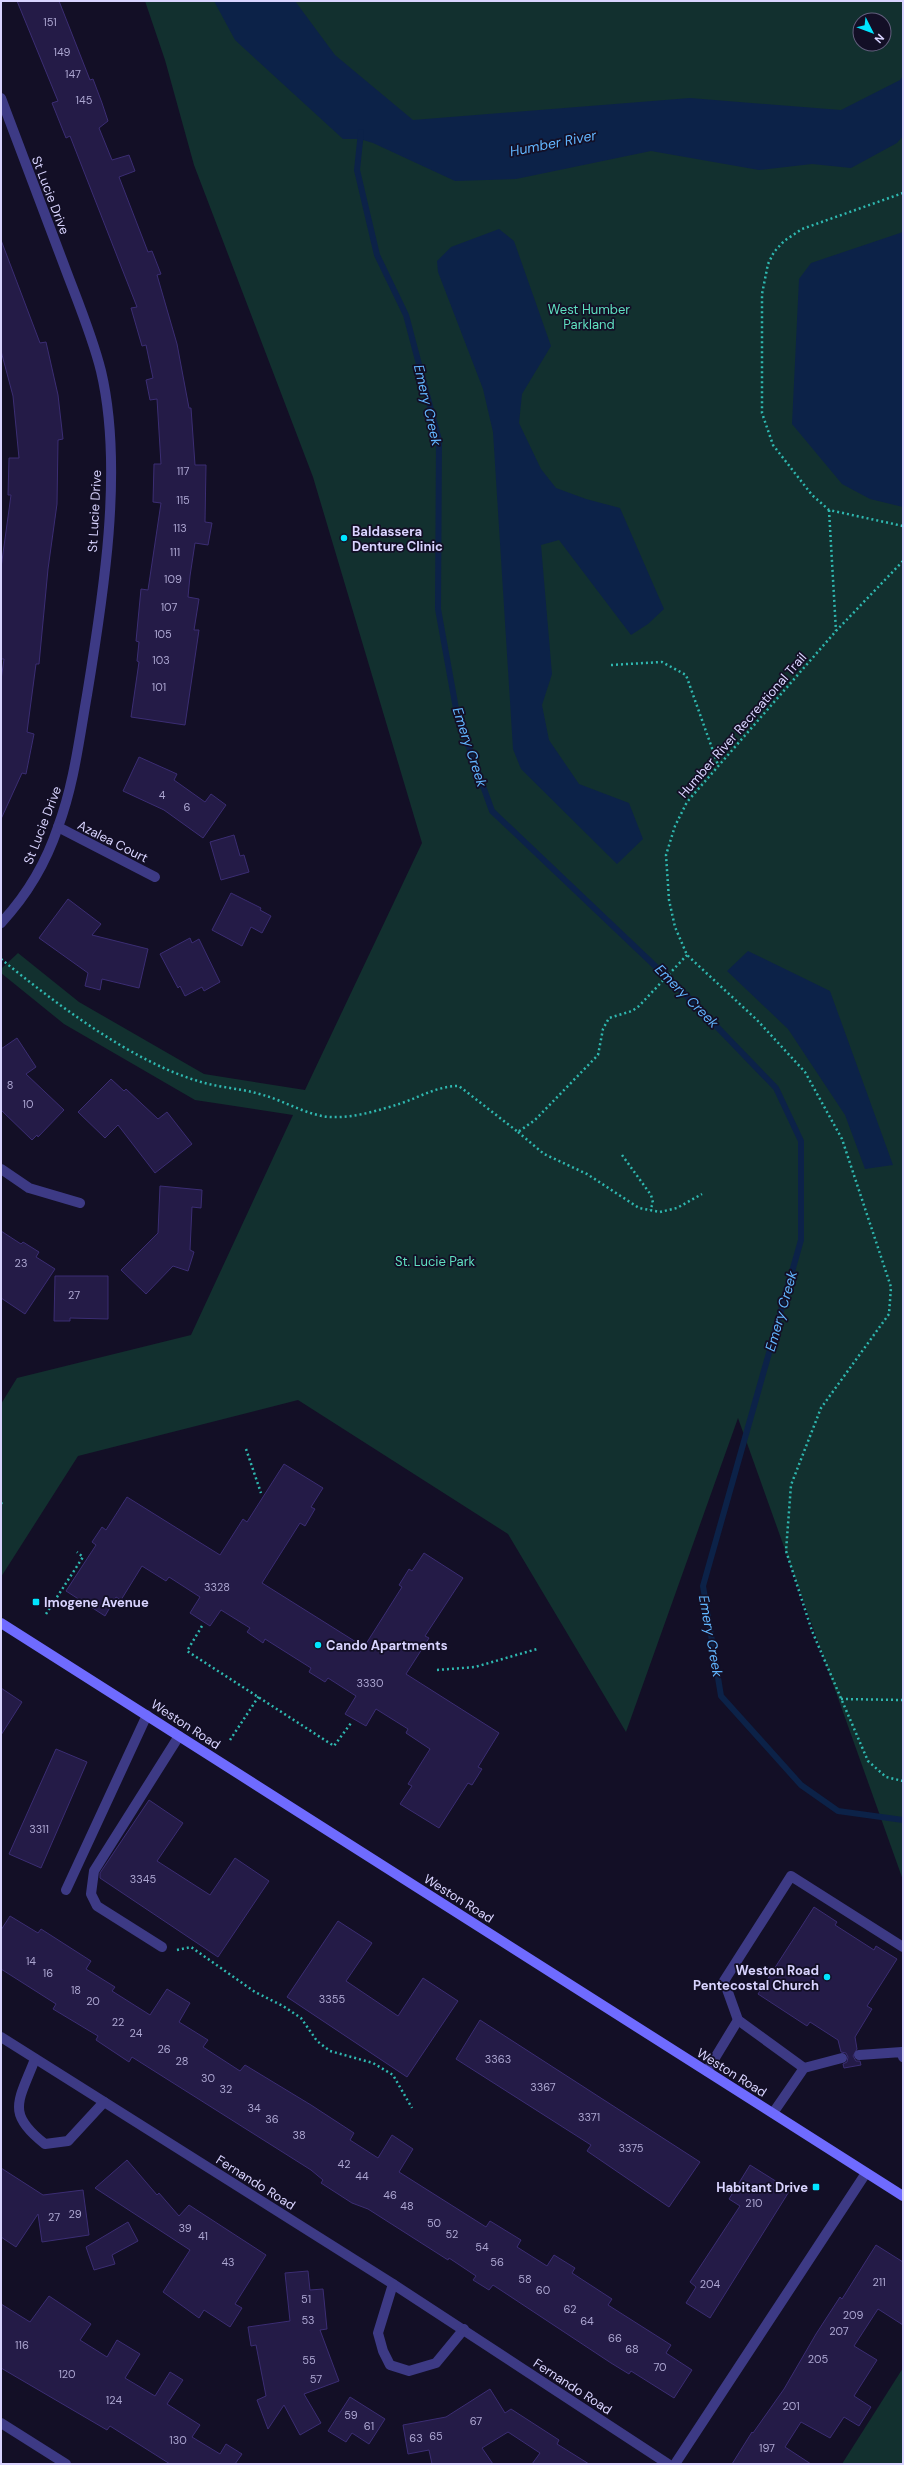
<svg xmlns="http://www.w3.org/2000/svg" width="904" height="2465" viewBox="0 0 904 2465" font-family="'DM Sans',sans-serif">
  <rect width="100%" height="100%" fill="#130f26"/>
  <!-- green -->
  <g fill="#12302f" fill-rule="evenodd">
    <path d="M145 1H903V1880L738 1418 626 1732 508 1534 298 1400 78 1456 1 1577V1404L17 1378 191 1335 293 1115 195 1100 64 1024 1 973V969L18 953 79 1002 204 1074 305 1090 422 843 313 477 194 165 165 60ZM860 20H884V44H860Z"/>
    <polygon points="903,2368 903,2464 842,2464"/>
  </g>
  <!-- water -->
  <g fill="#0c2248">
    <polygon points="214,1 295,1 335,55 413,120 690,98 841,110 900,80 903,76 903,136 897,143 851,168 812,164 759,170 651,151 516,179 455,181 373,143 360,139 343,139 235,40"/>
    <polygon points="499,229 514,241 551,346 522,394 519,423 541,469 556,488 586,499 620,508 664,609 648,624 631,635 559,540 541,545 552,674 542,705 549,740 579,784 629,803 643,839 617,864 521,769 513,749 493,432 483,389 438,272 437,261 451,247"/>
    <polygon points="903,232 903,507 870,499 842,484 792,424 799,279 811,263"/>
    <polygon points="748,951 830,991 893,1165 865,1169 845,1115 788,1029 727,971"/>
  </g>
  <g fill="none" stroke-linecap="round" stroke-linejoin="round">
    <!-- stream -->
    <polyline stroke="#0c2248" stroke-width="6" points="361,132 357,170 377,255 406,315 439,440 438,609 457,714 492,811 693,1002 776,1088 801,1141 801,1240 703,1586 721,1696 801,1785 838,1811 903,1820"/>
  </g>
  <!-- building -->
  <g fill="#241b47" stroke="#3b2d73">
    <polygon points="17,1 59,1 90,80 93,79 102,103 108,121 99,128 112,160 129,155 135,171 119,177 148,252 152,251 161,274 157,275 177,344 189,408 191,408 195,465 206,465 205,522 212,523 208,545 195,543 190,576 188,597 199,599 194,630 199,630 185,725 131,717 139,662 137,661 139,642 136,641 141,589 148,590 161,503 153,502 154,464 161,464 157,399 150,400 146,380 153,378 146,345 142,346 131,308 137,307 70,136 66,138 52,103 58,101"/>
    <polygon points="1,240 40,343 46,342 58,395 63,439 58,440 57,504 48,569 39,664 36,664 27,732 34,734 26,774 22,773 1,819 1,680 4,659 1,659 1,568 11,495 8,495 9,458 19,458 13,396 1,351"/>
    <polygon points="139,757 177,774 174,780 205,802 211,794 226,805 203,838 164,810 123,791"/>
    <polygon points="234,835 240,856 244,855 249,872 221,880 210,842"/>
    <polygon points="231,893 261,908 260,910 271,916 262,933 251,927 242,946 212,930"/>
    <polygon points="68,899 101,924 92,935 148,949 139,988 102,979 100,990 85,986 88,973 39,938"/>
    <polygon points="190,938 192,943 199,939 220,982 204,991 202,987 185,996 180,986 178,988 160,954"/>
    <polygon points="17,1038 36,1067 26,1074 64,1110 38,1137 37,1135 32,1140 1,1110 1,1049"/>
    <polygon points="111,1079 124,1091 126,1089 158,1119 167,1112 192,1144 155,1173 118,1125 105,1138 78,1112"/>
    <polygon points="160,1186 202,1190 201,1208 192,1207 190,1250 194,1252 188,1271 173,1266 146,1294 121,1270 158,1233"/>
    <polygon points="1,1231 21,1244 23,1242 39,1252 36,1257 55,1269 25,1314 1,1298"/>
    <polygon points="55,1276 108,1276 108,1319 70,1318 70,1321 54,1321"/>
    <polygon points="284,1464 323,1488 311,1507 315,1509 305,1526 300,1523 262,1583 364,1647 402,1587 399,1585 409,1569 412,1571 424,1553 463,1578 425,1636 429,1638 406,1674 499,1733 478,1767 482,1769 472,1785 468,1783 439,1828 400,1804 412,1786 408,1784 430,1749 406,1733 408,1729 376,1709 366,1726 345,1714 356,1696 328,1678 325,1682 309,1672 311,1668 265,1639 263,1643 247,1632 250,1628 221,1610 210,1626 190,1613 200,1597 169,1577 166,1581 142,1566 121,1600 116,1597 105,1616 66,1591 96,1545 92,1542 102,1527 106,1530 127,1497 220,1555 243,1519 247,1522"/>
    <polygon points="1,1688 22,1702 1,1735"/>
    <polygon points="56,1749 87,1762 41,1868 9,1854"/>
    <polygon points="149,1800 183,1823 157,1861 210,1895 235,1858 269,1881 218,1957 100,1878 100,1873"/>
    <polygon points="814,1907 837,1922 835,1925 874,1950 876,1946 897,1959 867,2006 872,2009 855,2037 857,2049 853,2056 856,2061 860,2061 861,2065 844,2068 843,2064 847,2062 848,2057 846,2053 841,2052 838,2040 810,2022 807,2026 758,1994"/>
    <polygon points="10,1916 38,1933 41,1929 91,1961 86,1969 115,1987 112,1991 150,2015 167,1989 190,2003 179,2022 208,2040 203,2047 240,2071 245,2065 311,2105 354,2133 350,2140 378,2158 392,2135 413,2149 399,2172 486,2227 490,2221 521,2240 517,2247 547,2266 554,2255 575,2268 572,2273 612,2299 608,2305 671,2345 666,2353 692,2370 674,2398 631,2371 629,2374 611,2363 493,2285 489,2290 473,2280 476,2276 449,2258 448,2260 368,2209 352,2203 321,2183 323,2180 311,2170 132,2057 129,2062 96,2040 98,2036 53,2009 56,2004 1,1969 1,1930"/>
    <polygon points="338,1921 372,1943 346,1981 398,2016 423,1978 458,2001 407,2077 287,1997"/>
    <polygon points="480,2020 700,2162 669,2207 587,2151 591,2145 456,2059"/>
    <polygon points="127,2160 157,2195 159,2193 179,2216 189,2205 266,2255 235,2304 242,2308 230,2327 204,2310 199,2318 163,2292 190,2250 95,2188"/>
    <polygon points="750,2165 790,2190 710,2318 686,2303 696,2287 690,2282 740,2206 729,2199"/>
    <polygon points="1,2168 43,2195 83,2190 89,2235 42,2242 38,2214 16,2247 1,2237"/>
    <polygon points="128,2222 138,2241 112,2255 115,2264 94,2270 86,2247"/>
    <polygon points="876,2245 903,2262 903,2325 878,2309 854,2346 877,2360 854,2396 871,2407 859,2426 844,2417 830,2438 801,2422 785,2447 811,2464 732,2464 752,2432 753,2433 784,2389 816,2334 840,2297 842,2299"/>
    <polygon points="308,2271 310,2290 323,2289 327,2329 320,2330 339,2381 304,2394 321,2423 300,2435 284,2405 268,2429 257,2400 266,2396 256,2345 251,2346 248,2327 290,2321 285,2273"/>
    <polygon points="49,2296 91,2324 80,2340 107,2357 117,2340 140,2354 125,2378 155,2396 170,2372 183,2380 167,2404 200,2425 192,2437 220,2454 226,2444 242,2454 235,2464 170,2464 110,2426 107,2430 1,2368 1,2304 30,2322"/>
    <polygon points="490,2389 505,2413 511,2409 559,2440 557,2444 589,2464 532,2464 540,2453 508,2432 482,2448 493,2464 432,2464 429,2450 408,2454 403,2425 446,2417"/>
    <polygon points="350,2397 385,2419 369,2444 352,2433 346,2442 328,2431"/>
  </g>
  <g fill="none" stroke-linecap="round" stroke-linejoin="round">
    <!-- path -->
    <g stroke="#2fb8b0" stroke-width="2.5" stroke-dasharray="2 3" stroke-linecap="butt">
      <polyline points="903,193 802,229 784,241 774,252 768,264 762,294 762,413 773,445 812,495 829,510 903,526"/>
      <polyline points="829,510 836,631"/>
      <polyline points="903,561 836,631 687,802 675,826 666,855 669,900 675,927 687,955 757,1020 805,1072 842,1139 891,1287 889,1314 821,1408 791,1485 786,1551 812,1631 868,1761 886,1777 903,1781"/>
      <polyline points="611,665 662,662 686,675 718,765"/>
      <path d="M1 959C55 1003 131 1061 198 1081 219 1088 241 1088 263 1095 285 1101 308 1116 331 1117 355 1118 380 1110 402 1103 422 1096 438 1086 459 1086L518 1132 535 1120 598 1055 603 1029 609 1018 632 1011 639 1006 687 955"/>
      <polyline points="518,1132 544,1154 587,1174 639,1208 660,1212 677,1208 702,1194"/>
      <polyline points="622,1155 651,1195 653,1203 650,1210"/>
      <polyline points="246,1449 261,1493"/>
      <polyline points="1,1504 2,1502"/>
      <polyline points="46,1614 83,1557 77,1552"/>
      <polyline points="202,1626 187,1651 334,1746 351,1723"/>
      <polyline points="437,1670 475,1667 537,1649"/>
      <polyline points="841,1699 903,1700"/>
      <polyline points="230,1740 259,1696"/>
      <polyline points="177,1950 191,1947 255,1992 283,2006 301,2018 317,2041 330,2051 373,2063 393,2075 412,2108"/>
    </g>
    <!-- service -->
    <g stroke="#3d3a85" stroke-width="10">
      <polyline points="66,1890 147,1715"/>
      <polyline points="162,1947 97,1906 91,1894 94,1871 179,1736"/>
      <polyline points="859,2055 902,2052 903,2057"/>
      <polyline points="804,2068 738,2020 724,1981 791,1876 903,1947"/>
      <polyline points="707,2071 738,2020"/>
      <polyline points="773,2113 804,2068 842,2058"/>
    </g>
    <!-- minor -->
    <g stroke="#3d3a85" stroke-width="10">
      <path d="M1 98C22 153 43 209 64 265 77 300 92 335 101 371 124 468 103 598 87 695 79 740 74 784 58 827 46 863 27 895 1 923"/>
      <polyline points="58,827 155,877"/>
      <polyline points="1,1169 29,1188 80,1203"/>
      <polyline points="1,2037 393,2284 668,2464"/>
      <path d="M35 2059C19 2101 5 2113 45 2144L68 2141 104 2102"/>
      <polyline points="393,2284 378,2333 383,2351 390,2365 409,2371 436,2363 464,2329"/>
      <polyline points="1,2423 66,2464"/>
      <polyline points="675,2464 866,2173"/>
    </g>
    <!-- secondary -->
    <polyline stroke="#6f6bff" stroke-width="10" points="1,1623 903,2196"/>
  </g>
  <!-- markers -->
  <g fill="#00e5ff" stroke="#130f26" stroke-width="1.5">
    <circle cx="344" cy="538" r="4"/>
    <rect x="32" y="1598" width="8" height="8" rx="2"/>
    <circle cx="318" cy="1645" r="4"/>
    <circle cx="827" cy="1977" r="4"/>
    <rect x="812" y="2183" width="8" height="8" rx="2"/>
  </g>
  <g text-anchor="middle" stroke-width="3.5" stroke-linejoin="round" paint-order="stroke">
    <!-- number labels -->
    <g font-size="11" fill="#aca6d1">
      <text x="50" y="26">151</text>
      <text x="62" y="56">149</text>
      <text x="73" y="78">147</text>
      <text x="84" y="104">145</text>
      <text x="183" y="475">117</text>
      <text x="183" y="504">115</text>
      <text x="180" y="532">113</text>
      <text x="175" y="556">111</text>
      <text x="173" y="583">109</text>
      <text x="169" y="611">107</text>
      <text x="163" y="638">105</text>
      <text x="161" y="664">103</text>
      <text x="159" y="691">101</text>
      <text x="162" y="799">4</text>
      <text x="187" y="811">6</text>
      <text x="10" y="1089">8</text>
      <text x="28" y="1108">10</text>
      <text x="21" y="1267">23</text>
      <text x="74" y="1299">27</text>
      <text x="217" y="1591">3328</text>
      <text x="370" y="1687">3330</text>
      <text x="39" y="1833">3311</text>
      <text x="143" y="1883">3345</text>
      <text x="31" y="1965">14</text>
      <text x="48" y="1977">16</text>
      <text x="76" y="1994">18</text>
      <text x="332" y="2003">3355</text>
      <text x="93" y="2005">20</text>
      <text x="118" y="2026">22</text>
      <text x="136" y="2037">24</text>
      <text x="164" y="2053">26</text>
      <text x="498" y="2063">3363</text>
      <text x="182" y="2065">28</text>
      <text x="208" y="2082">30</text>
      <text x="543" y="2091">3367</text>
      <text x="226" y="2093">32</text>
      <text x="254" y="2112">34</text>
      <text x="589" y="2121">3371</text>
      <text x="272" y="2123">36</text>
      <text x="299" y="2139">38</text>
      <text x="631" y="2152">3375</text>
      <text x="344" y="2168">42</text>
      <text x="362" y="2180">44</text>
      <text x="390" y="2199">46</text>
      <text x="754" y="2207">210</text>
      <text x="407" y="2210">48</text>
      <text x="75" y="2218">29</text>
      <text x="54" y="2221">27</text>
      <text x="434" y="2227">50</text>
      <text x="185" y="2232">39</text>
      <text x="452" y="2238">52</text>
      <text x="203" y="2240">41</text>
      <text x="482" y="2251">54</text>
      <text x="228" y="2266">43</text>
      <text x="497" y="2266">56</text>
      <text x="525" y="2283">58</text>
      <text x="879" y="2286">211</text>
      <text x="710" y="2288">204</text>
      <text x="543" y="2294">60</text>
      <text x="306" y="2303">51</text>
      <text x="570" y="2313">62</text>
      <text x="853" y="2319">209</text>
      <text x="308" y="2324">53</text>
      <text x="587" y="2325">64</text>
      <text x="839" y="2335">207</text>
      <text x="615" y="2342">66</text>
      <text x="22" y="2349">116</text>
      <text x="632" y="2353">68</text>
      <text x="818" y="2363">205</text>
      <text x="309" y="2364">55</text>
      <text x="660" y="2371">70</text>
      <text x="67" y="2378">120</text>
      <text x="316" y="2383">57</text>
      <text x="114" y="2404">124</text>
      <text x="791" y="2410">201</text>
      <text x="351" y="2419">59</text>
      <text x="476" y="2425">67</text>
      <text x="369" y="2430">61</text>
      <text x="436" y="2440">65</text>
      <text x="416" y="2442">63</text>
      <text x="178" y="2444">130</text>
      <text x="767" y="2452">197</text>
    </g>
    <!-- street labels -->
    <g font-size="13" fill="#d9d4ff" stroke="#130f26">
      <text transform="translate(51 195) rotate(69)" y="5">St Lucie Drive</text>
      <text transform="translate(94 511) rotate(-87)" y="5">St Lucie Drive</text>
      <text transform="translate(742 725) rotate(-49)" y="5">Humber River Recreational Trail</text>
      <text transform="translate(42 825) rotate(-69)" y="5">St Lucie Drive</text>
      <text transform="translate(113 841) rotate(27)" y="5">Azalea Court</text>
      <text transform="translate(186 1724) rotate(33)" y="5">Weston Road</text>
      <text transform="translate(459 1898) rotate(32)" y="5">Weston Road</text>
      <text transform="translate(732 2072) rotate(32)" y="5">Weston Road</text>
      <text transform="translate(256 2182) rotate(32)" y="5">Fernando Road</text>
      <text transform="translate(573 2386) rotate(33)" y="5">Fernando Road</text>
    </g>
    <!-- park labels -->
    <g font-size="13" fill="#5fe0c0" stroke="#130f26">
      <text x="589" y="314">West Humber<tspan x="589" dy="15">Parkland</tspan></text>
      <text x="435" y="1266">St. Lucie Park</text>
    </g>
    <!-- poi labels -->
    <g font-size="13" font-weight="bold" fill="#d9d4ff" stroke="#130f26" text-anchor="start">
      <text x="352" y="536">Baldassera<tspan x="352" dy="15">Denture Clinic</tspan></text>
      <text x="44" y="1607">Imogene Avenue</text>
      <text x="326" y="1650">Cando Apartments</text>
      <text x="819" y="1975" text-anchor="end">Weston Road<tspan x="819" dy="15">Pentecostal Church</tspan></text>
      <text x="808" y="2192" text-anchor="end">Habitant Drive</text>
    </g>
    <!-- water labels -->
    <g font-size="14" font-style="italic" fill="#62b6ff" stroke="#130f26">
      <text transform="translate(553 143) rotate(-11)" y="5">Humber River</text>
      <text transform="translate(428 405) rotate(77)" y="5">Emery Creek</text>
      <text transform="translate(470 747) rotate(72)" y="5">Emery Creek</text>
      <text transform="translate(687 996) rotate(45)" y="5">Emery Creek</text>
      <text transform="translate(781 1311) rotate(-74)" y="5">Emery Creek</text>
      <text transform="translate(711 1636) rotate(80)" y="5">Emery Creek</text>
    </g>
  </g>
  <!-- border -->
  <rect width="904" height="2465" fill="none" stroke="#d9d4ff" stroke-width="4"/>
  <!-- north arrow -->
  <g transform="translate(872 32) rotate(132)"><circle r="19" fill="#130f26" stroke="#625e7d"/>
  <path d="M0-3L7 15L0 10L-7 15Z" fill="#00e5ff"/>
  <text y="-6" font-size="11" font-weight="bold" text-anchor="middle" fill="#d9d4ff">N</text>
  </g>
</svg>
